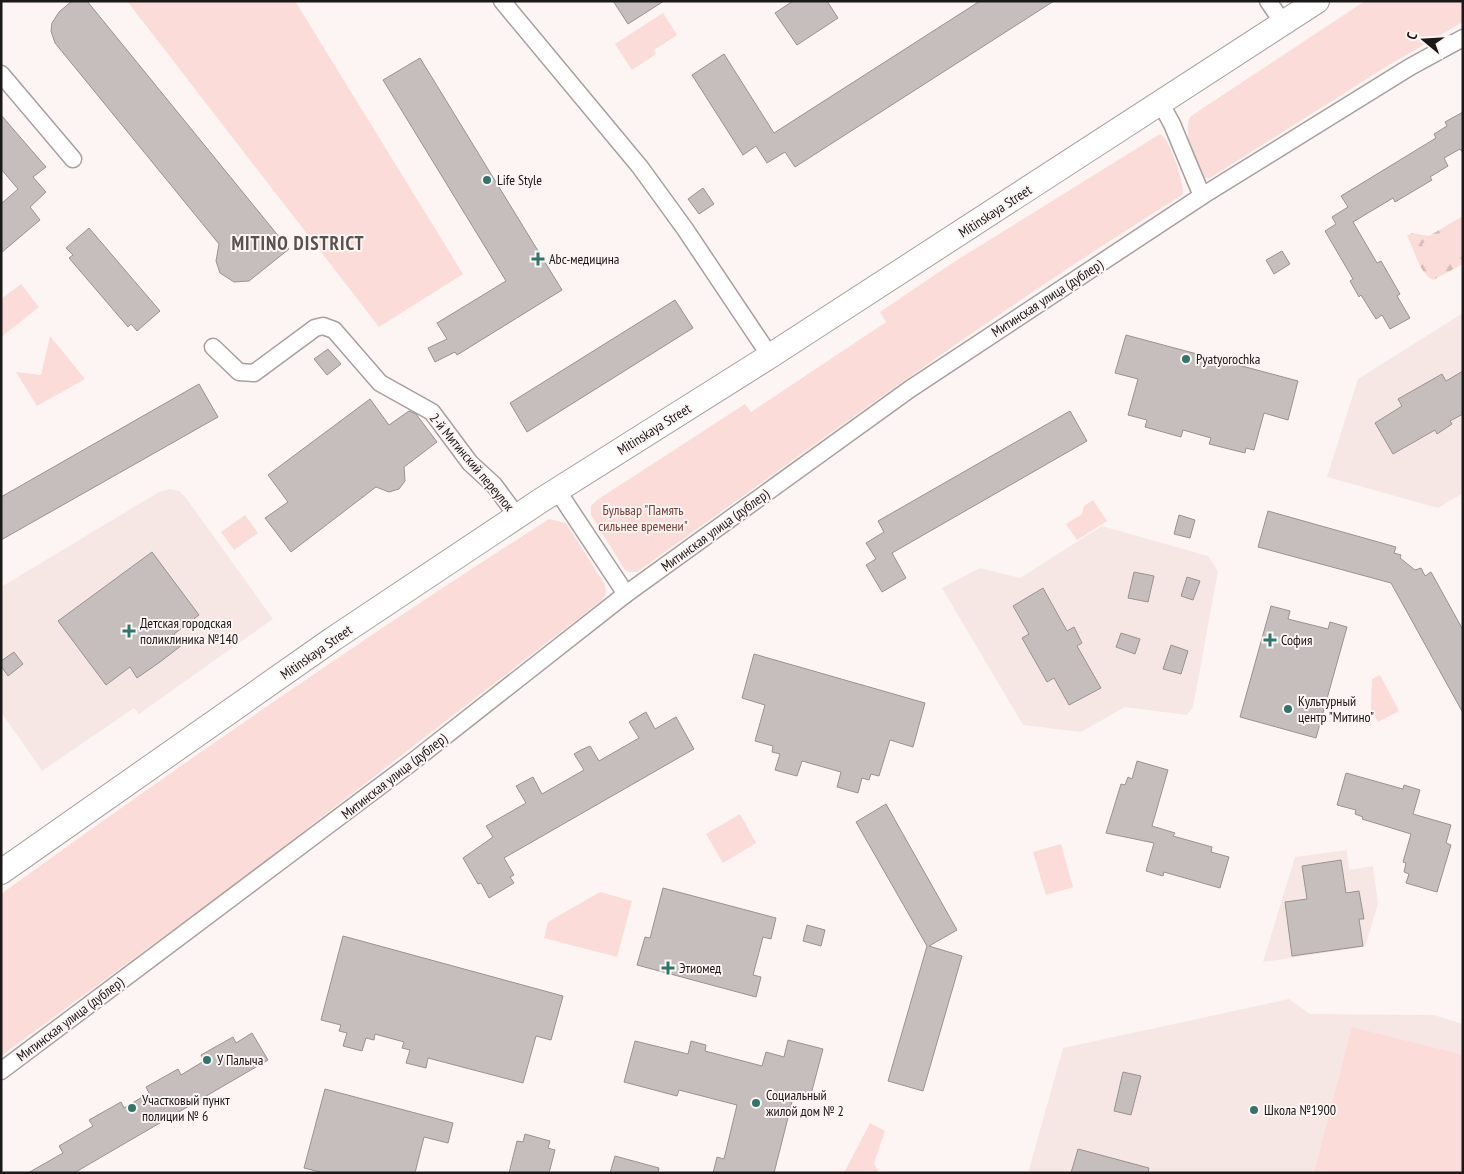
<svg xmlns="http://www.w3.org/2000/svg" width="1464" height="1174" viewBox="0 0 1464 1174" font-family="'PT Sans Narrow',sans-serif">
  <defs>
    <pattern id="forest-firs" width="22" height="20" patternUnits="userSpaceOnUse" patternTransform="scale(1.25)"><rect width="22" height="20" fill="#fbdcd8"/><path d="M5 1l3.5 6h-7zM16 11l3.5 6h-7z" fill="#d7bcb9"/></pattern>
  </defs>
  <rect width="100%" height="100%" fill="#fcf5f3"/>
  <!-- built -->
  <g fill="#f7e7e4">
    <polygon points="1463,313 1463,493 1438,508 1327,477 1358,379"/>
    <polygon points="170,489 179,491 186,498 273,619 139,714 134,708 42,771 1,712 1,587 159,492"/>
    <polygon points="1102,526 1208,556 1218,571 1193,707 1187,715 1125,707 1081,732 1023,725 942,588 980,568 1020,578"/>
    <polygon points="1347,850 1349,870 1373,866 1378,904 1365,947 1263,962 1295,857"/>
    <polygon points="1289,999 1310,1014 1434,1015 1463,1024 1463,1173 1028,1173 1063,1048"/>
  </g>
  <!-- forest -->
  <path fill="url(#forest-firs)" d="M1463 216V264L1433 280C1418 272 1415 250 1407 236L1412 233 1429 236Z"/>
  <!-- green -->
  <g fill="#fbdcd8">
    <polygon points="127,1 295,1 463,274 379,327"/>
    <path d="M1365 1H1463V22L1389 65 1210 178 1203 177C1194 166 1182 128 1191 116Z"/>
    <polygon points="663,13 677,35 654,50 656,54 632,70 615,44"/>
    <path d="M1160 134C1170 138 1184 183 1183 194L1179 197C992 313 816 444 637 572H629L625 570 591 515V506L597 500 745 404 751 412 886 322 880 312 957 260Z"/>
    <polygon points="1463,219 1463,256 1438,271 1422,244"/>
    <polygon points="21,284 39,307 1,337 1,299"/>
    <polygon points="50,336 85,379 37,406 16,372 41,375"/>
    <polygon points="1093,500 1107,521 1077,540 1066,524 1082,514 1084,506"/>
    <polygon points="245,515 258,533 234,550 221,532"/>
    <path d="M549 519 566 523 605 585 606 593 602 600 247 875 1 1056V894C181 764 363 638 549 519Z"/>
    <polygon points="1380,675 1399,711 1378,722 1371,710 1372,679"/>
    <polygon points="740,814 756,843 723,863 706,834"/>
    <polygon points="1061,844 1073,887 1046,895 1033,852"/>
    <polygon points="600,892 632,901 617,957 544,938 548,922"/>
    <polygon points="1352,1027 1463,1055 1463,1173 1314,1173"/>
    <polygon points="870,1123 885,1131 874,1163 879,1173 844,1173"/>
  </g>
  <!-- building -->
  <g fill="#c5bebd" stroke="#999291">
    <polygon points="72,1 87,1 289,249 249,281 234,282 220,273 216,261 219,244 55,43 51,31 52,23 59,12"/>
    <polygon points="613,1 664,1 628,24"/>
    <polygon points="793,1 827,1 838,18 797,45 775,13"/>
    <polygon points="980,1 1054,1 795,167 785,152 767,163 756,146 743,155 692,75 724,54 774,133"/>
    <polygon points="420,58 562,290 457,355 455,352 435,362 428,348 447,339 437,323 506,281 383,80"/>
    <polygon points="1463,112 1463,153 1460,149 1444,158 1448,166 1430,177 1432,180 1395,202 1393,198 1353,222 1377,263 1381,261 1400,294 1397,296 1410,318 1390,329 1382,315 1376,319 1361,295 1359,297 1350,281 1353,279 1325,231 1336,224 1332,217 1348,207 1341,196 1436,138 1434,134 1447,126 1445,122"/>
    <polygon points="1,115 46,167 33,177 46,192 30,207 40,220 1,253 1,204 18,189 1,169"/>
    <polygon points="703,188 714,204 699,214 688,199"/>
    <polygon points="89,228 160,311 137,331 131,324 128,327 69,258 73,255 66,248"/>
    <polygon points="1282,251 1290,264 1274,274 1266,260"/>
    <polygon points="675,300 693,328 527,432 510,403"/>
    <polygon points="1126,335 1298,381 1288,420 1264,413 1254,450 1246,448 1245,453 1209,444 1211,438 1183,430 1181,437 1145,427 1147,420 1128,415 1138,379 1115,373"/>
    <polygon points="328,349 341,364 327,375 314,359"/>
    <polygon points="1463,371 1463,414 1450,421 1452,424 1437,434 1435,430 1393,454 1375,423 1402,406 1398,399 1442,374 1446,381"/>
    <polygon points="199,384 218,417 1,540 1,497"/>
    <polygon points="370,399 389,425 409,411 416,414 437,442 404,467 405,481 399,489 389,492 376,487 291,552 265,518 288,502 268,475"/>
    <polygon points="1070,411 1087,441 892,553 906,578 882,592 866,565 876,559 866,543 884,532 878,521"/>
    <polygon points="1268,511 1396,547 1394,553 1401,555 1400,558 1415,570 1421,568 1425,576 1431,572 1463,630 1463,713 1391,583 1258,547"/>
    <polygon points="1179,515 1195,520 1190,538 1174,534"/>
    <polygon points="152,552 199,615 174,634 182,645 160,662 137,678 130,667 106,685 58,621"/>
    <polygon points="1134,572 1154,576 1148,602 1128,598"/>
    <polygon points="1187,577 1200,581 1193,600 1181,596"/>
    <polygon points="1043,588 1067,631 1074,627 1082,643 1077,646 1101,688 1069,705 1054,678 1047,682 1022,638 1029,634 1013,606"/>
    <polygon points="1271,606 1290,611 1288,619 1328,629 1330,622 1347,627 1316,738 1240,717"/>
    <polygon points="1121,633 1140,639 1135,654 1116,647"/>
    <polygon points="1171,645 1188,651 1181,674 1163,669"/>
    <polygon points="14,652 23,664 8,676 1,666 1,661"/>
    <polygon points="754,654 925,703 913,747 890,740 879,776 871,774 869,780 862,778 858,793 837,787 841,772 802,761 797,776 775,770 780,754 772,752 773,746 755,741 765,705 742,698"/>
    <polygon points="646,712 655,729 676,717 694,749 504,858 514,875 510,877 514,883 489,898 481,883 478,884 463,858 493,837 486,826 526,803 516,786 533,777 542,794 584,770 574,754 581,750 590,746 599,761 639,738 629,722"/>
    <polygon points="1137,761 1168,770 1152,826 1175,833 1173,836 1212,847 1211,852 1229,857 1220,888 1164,872 1163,876 1146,871 1154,843 1106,833 1121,784 1125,785 1128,777 1132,779"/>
    <polygon points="1346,773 1403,789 1404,785 1420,790 1413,814 1451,825 1446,843 1451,845 1437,892 1406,883 1409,874 1404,872 1406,863 1403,862 1411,834 1362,819 1363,817 1355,814 1356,810 1337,805"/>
    <polygon points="886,804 957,930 929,946 962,956 923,1091 888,1081 927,946 856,822"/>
    <polygon points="1341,860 1346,893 1359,891 1364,919 1359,919 1363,946 1292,956 1285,902 1307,899 1302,866"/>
    <polygon points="663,888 776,918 771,939 763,937 753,975 761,977 756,997 637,965 645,937 650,938"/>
    <polygon points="807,925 825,930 821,946 803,941"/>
    <polygon points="343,936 563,996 551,1040 536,1036 523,1083 428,1058 426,1068 406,1063 410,1050 402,1048 404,1042 375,1034 374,1040 366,1038 362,1051 343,1046 347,1033 339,1031 341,1025 321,1020"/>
    <polygon points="252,1033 268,1060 74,1173 28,1173 63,1153 59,1146 93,1126 89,1120 121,1102 124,1108 149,1093 146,1087 178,1069 181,1075 204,1061 201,1055 233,1037 236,1043"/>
    <polygon points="788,1040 823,1049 810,1098 794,1094 774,1173 713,1173 717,1157 724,1159 737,1105 679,1090 677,1096 624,1082 635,1041 688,1054 691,1041 706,1045 705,1051 762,1066 766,1052 784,1057"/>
    <polygon points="1123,1072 1141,1076 1131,1115 1114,1111"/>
    <polygon points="325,1089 453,1123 448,1143 424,1137 415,1173 324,1173 304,1168"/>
    <polygon points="525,1134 550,1141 548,1148 555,1150 549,1173 509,1173 517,1141 523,1142"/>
    <polygon points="1078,1149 1149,1168 1148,1173 1071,1173"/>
    <polygon points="615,1156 659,1168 658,1173 610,1173"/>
  </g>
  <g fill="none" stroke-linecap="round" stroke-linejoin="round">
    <!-- minor casing -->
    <g stroke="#a7a09f" stroke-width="19">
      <g id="minor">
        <polyline points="502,1 640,167 685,229 770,356"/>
        <polyline points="1268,1 1284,24"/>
        <polyline points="1,74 73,159"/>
        <polyline points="1161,104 1172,124 1202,196"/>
        <polyline points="213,347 239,372 254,373 315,328 323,326 334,330 380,383 432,412 470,463 494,485 517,516"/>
        <polyline points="557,490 626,594"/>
        <polyline points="1,1071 411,763 626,594 910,389 1202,196 1410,67 1463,38"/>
      </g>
    </g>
    <!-- secondary casing -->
    <g stroke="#a7a09f" stroke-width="26">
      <polyline id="secondary" points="1,872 333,639 540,501 770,356 1317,1"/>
    </g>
    <!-- minor -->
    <use href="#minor" stroke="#fff" stroke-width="16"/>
    <!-- secondary -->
    <use href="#secondary" stroke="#fff" stroke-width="24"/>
  </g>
  <!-- markers -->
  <g fill="#2f766d" stroke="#fcf5f3" stroke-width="2">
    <circle cx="487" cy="180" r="5"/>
    <path d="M535.5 251.5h5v5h5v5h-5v5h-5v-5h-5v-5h5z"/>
    <circle cx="1186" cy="359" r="5"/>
    <path d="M126.5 623.5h5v5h5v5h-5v5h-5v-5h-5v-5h5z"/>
    <path d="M1267.5 632.5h5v5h5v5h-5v5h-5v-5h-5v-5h5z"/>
    <circle cx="1288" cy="709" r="5"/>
    <path d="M665.5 960.5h5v5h5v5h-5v5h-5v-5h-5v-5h5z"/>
    <circle cx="207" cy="1060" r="5"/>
    <circle cx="756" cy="1103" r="5"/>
    <circle cx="132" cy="1108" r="5"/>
    <circle cx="1254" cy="1110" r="5"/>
  </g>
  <g text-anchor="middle" stroke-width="4" stroke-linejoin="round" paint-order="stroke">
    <!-- poi labels -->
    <g font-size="14" fill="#1b1818" stroke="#fcf5f3" text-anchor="start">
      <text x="497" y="185">Life Style</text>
      <text x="549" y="264">Abc-медицина</text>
      <text x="1196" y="364">Pyatyorochka</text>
      <text x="140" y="628">Детская городская<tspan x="140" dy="16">поликлиника №140</tspan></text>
      <text x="1281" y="645">София</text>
      <text x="1298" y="706">Культурный<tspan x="1298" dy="16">центр "Митино"</tspan></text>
      <text x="679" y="973">Этиомед</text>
      <text x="217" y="1065">У Палыча</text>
      <text x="766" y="1100">Социальный<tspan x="766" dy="16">жилой дом № 2</tspan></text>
      <text x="142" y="1105">Участковый пункт<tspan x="142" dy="16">полиции № 6</tspan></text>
      <text x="1264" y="1115">Школа №1900</text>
    </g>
    <!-- street labels -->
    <g font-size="14" fill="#1b1818" stroke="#fcf5f3">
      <text transform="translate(995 211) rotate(-33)" y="5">Mitinskaya Street</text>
      <text transform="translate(1047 298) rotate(-33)" y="5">Митинская улица (дублер)</text>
      <text transform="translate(654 429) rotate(-32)" y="5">Mitinskaya Street</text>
      <text transform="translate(472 462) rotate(50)" y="5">2-й Митинский переулок</text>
      <text transform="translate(715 530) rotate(-36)" y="5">Митинская улица (дублер)</text>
      <text transform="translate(316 652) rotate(-35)" y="5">Mitinskaya Street</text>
      <text transform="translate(394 776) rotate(-38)" y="5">Митинская улица (дублер)</text>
      <text transform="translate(70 1019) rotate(-37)" y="5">Митинская улица (дублер)</text>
    </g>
    <!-- park labels -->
    <g font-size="14" fill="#7d3e36" stroke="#fcf5f3">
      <text x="643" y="515">Бульвар "Память<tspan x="643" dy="16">сильнее времени"</tspan></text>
    </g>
    <!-- district labels -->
    <g font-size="19" font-weight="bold" letter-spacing="1" fill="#575150" stroke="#fcf5f3">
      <text x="298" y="250">MITINO DISTRICT</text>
    </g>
  </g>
  <!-- border -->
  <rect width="1464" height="1174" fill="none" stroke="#1b1818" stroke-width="5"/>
  <!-- north arrow -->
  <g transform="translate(1424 40) rotate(288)" stroke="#fcf5f3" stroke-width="4" paint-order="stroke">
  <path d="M0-4L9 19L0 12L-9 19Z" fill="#1b1818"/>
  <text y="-8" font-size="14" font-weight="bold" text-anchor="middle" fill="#1b1818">С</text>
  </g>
</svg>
